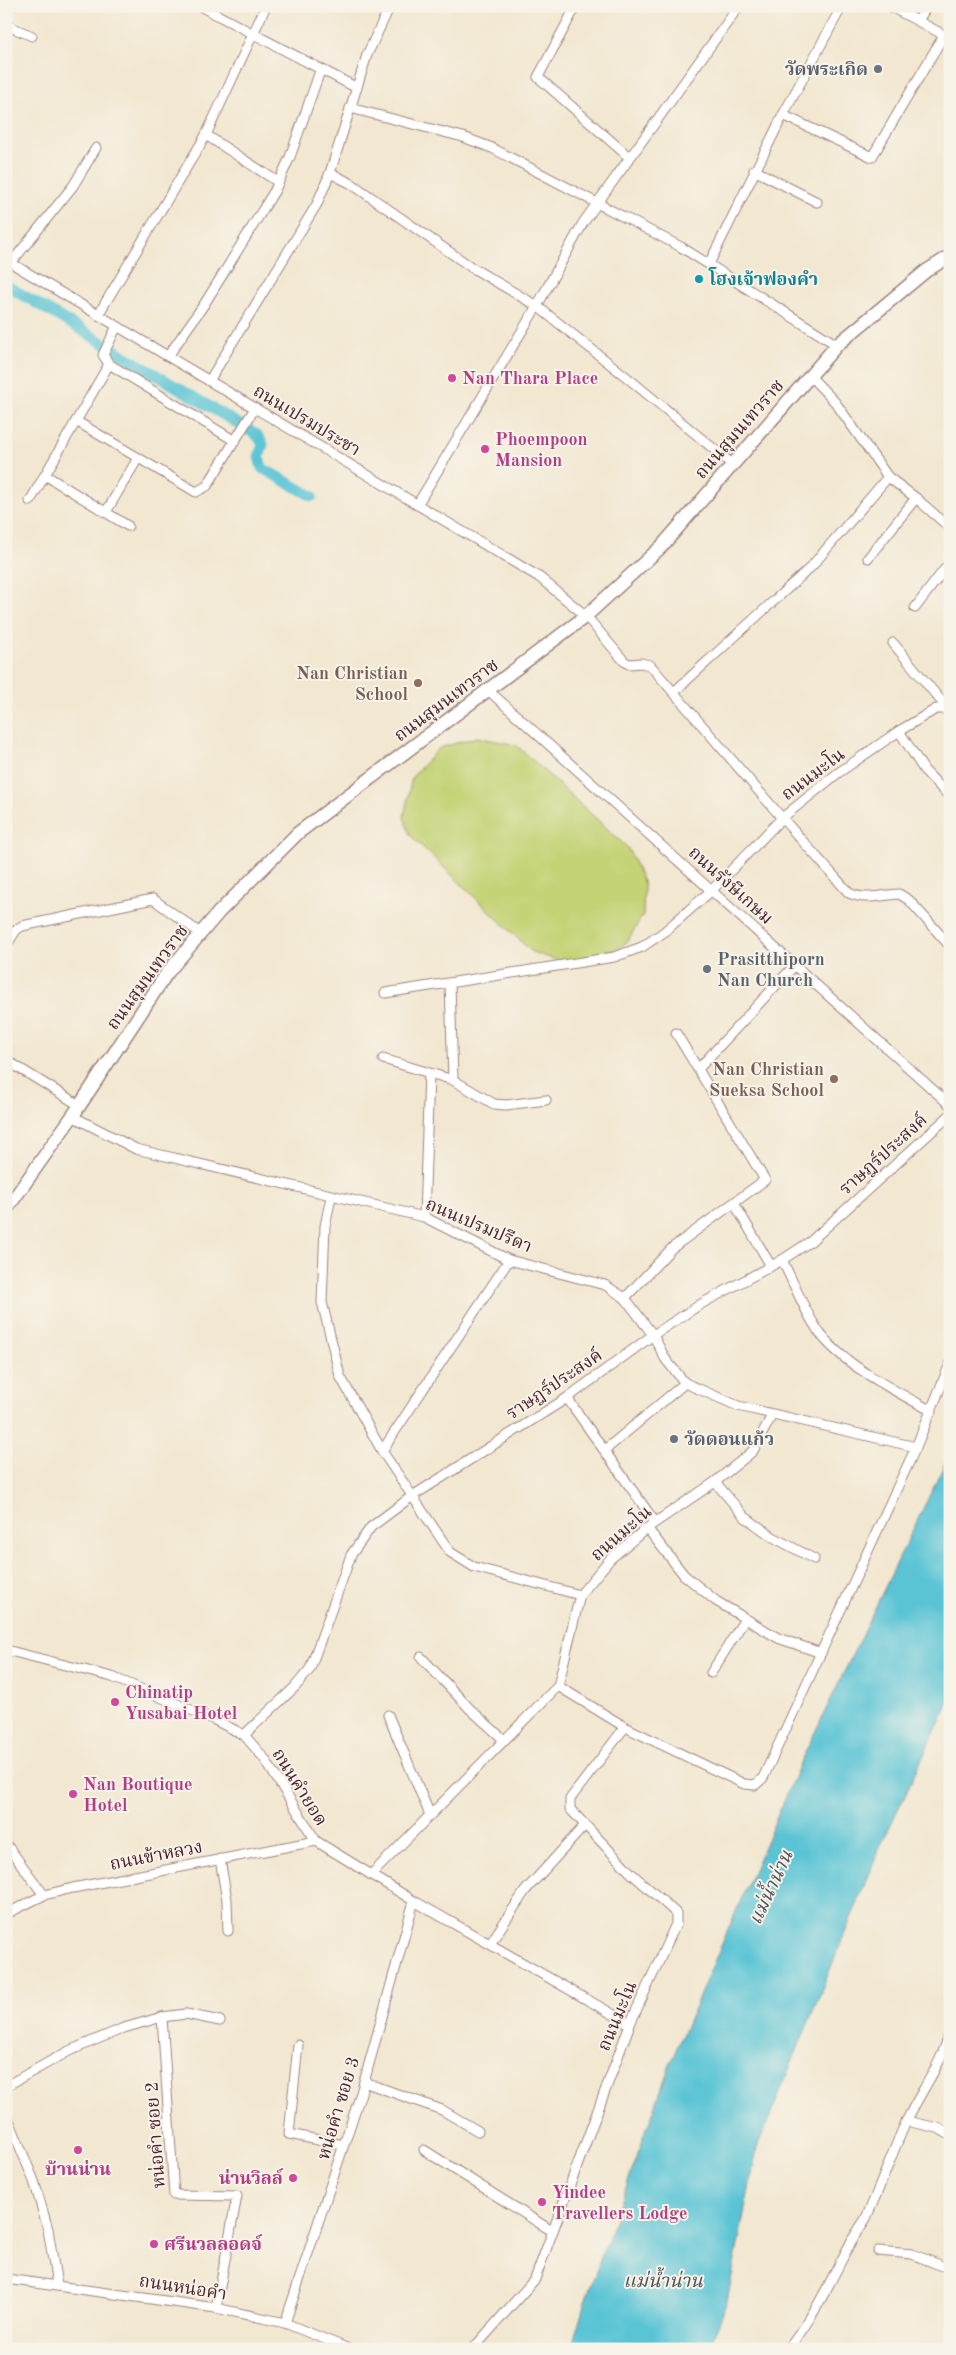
<svg xmlns="http://www.w3.org/2000/svg" width="956" height="2355" viewBox="0 0 956 2355" font-family="'Old Standard TT','Noto Serif Thai',serif">
  <rect width="100%" height="100%" fill="#f7f3e8"/>
  <filter id="ink" filterUnits="userSpaceOnUse"><feTurbulence type="fractalNoise" baseFrequency=".02" numOctaves="2"/><feDisplacementMap in="SourceGraphic" scale="10" xChannelSelector="R" yChannelSelector="G"/><feConvolveMatrix kernelMatrix="1 2 1 2 8 2 1 2 1" color-interpolation-filters="sRGB"/></filter>
  <filter id="wash" filterUnits="userSpaceOnUse"><feTurbulence type="fractalNoise" baseFrequency=".0096" numOctaves="4" result="noise"/><feDisplacementMap in="SourceGraphic" scale="20" xChannelSelector="R" yChannelSelector="G"/><feGaussianBlur stdDeviation="1.12" result="paint"/><feColorMatrix in="noise" values="0 0 0 0 0 0 0 0 0 0 0 0 0 0 0 0 0 1.4 0 .05"/><feComposite in="paint" operator="in"/></filter>
  <g filter="url(#wash)">
    <rect width="100%" height="100%" fill="#f2e7d0"/>
    <!-- grass -->
    <polygon fill="#c4d376" stroke="#877950" points="477,737 516,745 628,848 644,884 643,915 627,942 602,958 568,964 532,952 410,835 404,817 412,777 439,748"/>
    <!-- water -->
    <polygon fill="#5ac4d5" stroke="#527280" points="950,1453 950,1700 881,1845 757,2148 726,2306 708,2349 571,2349 584,2305 672,2059 802,1759"/>
    <g fill="none" stroke-linecap="round" stroke-linejoin="round">
      <!-- canal -->
      <polyline stroke="#5ac4d5" stroke-width="11" points="6,285 257,435 263,444 259,457 262,468 312,496"/>
    </g>
  </g>
  <g filter="url(#ink)">
    <g fill="none" stroke-linecap="round" stroke-linejoin="round">
      <!-- street casing -->
      <g stroke="#9e837e" stroke-width="11">
        <g id="street">
          <polyline points="200,6 357,88"/>
          <polyline points="576,6 538,77 629,157"/>
          <polyline points="889,6 950,38"/>
          <polyline points="918,21 927,6"/>
          <polyline points="6,25 32,36"/>
          <polyline points="350,108 463,137 492,148 681,247 837,345"/>
          <polyline points="783,115 872,157 944,35"/>
          <polyline points="206,135 278,182"/>
          <polyline points="754,170 817,202"/>
          <polyline points="330,173 352,184 471,267 537,306 629,379 732,464"/>
          <path d="M6 260 539 577 586 616 624 661 629 664 641 663 650 665 782 818 849 893C866 901 881 895 899 894L909 900 950 946"/>
          <polyline points="11,263 73,186 96,148"/>
          <polyline points="709,264 783,115 842,6"/>
          <polyline points="98,315 206,135 266,6"/>
          <polyline points="117,326 103,355 109,364 235,441"/>
          <polyline points="168,356 205,303 275,190 290,157 320,71"/>
          <polyline points="809,375 835,402 888,477 916,498 950,528"/>
          <polyline points="209,381 317,204 330,173 367,55 390,6"/>
          <polyline points="76,421 196,492 207,486 255,408"/>
          <polyline points="45,475 128,526"/>
          <polyline points="30,501 109,364"/>
          <polyline points="417,505 537,306 583,223 739,6"/>
          <polyline points="106,512 138,458"/>
          <polyline points="868,558 916,498"/>
          <polyline points="915,608 950,562"/>
          <polyline points="893,643 947,708"/>
          <polyline points="488,690 950,1105"/>
          <polyline points="675,691 811,567 888,477"/>
          <polyline points="899,731 924,770 950,797"/>
          <polyline points="6,946 16,930 22,926 153,899 200,933"/>
          <polyline points="450,983 453,1080"/>
          <polyline points="385,993 614,957 642,947 664,932 712,890 782,818 838,773 899,731 936,709 950,709"/>
          <polyline points="383,1059 453,1080 494,1104 506,1105 546,1100"/>
          <polyline points="6,1060 79,1105"/>
          <polyline points="698,1069 794,966"/>
          <polyline points="72,1116 136,1149 424,1217 509,1260 605,1285 625,1298 653,1335 666,1360 685,1383 738,1406 916,1447 950,1364"/>
          <polyline points="331,1197 325,1226 322,1302 340,1376 382,1451 450,1552 474,1567 580,1595"/>
          <polyline points="734,1203 771,1266"/>
          <polyline points="424,1217 429,1074"/>
          <path d="M782 1260C794 1283 804 1311 819 1332 843 1365 897 1392 932 1411"/>
          <polyline points="625,1298 672,1248 765,1180 676,1033"/>
          <polyline points="567,1398 655,1522"/>
          <polyline points="605,1450 685,1383"/>
          <polyline points="382,1451 509,1260"/>
          <polyline points="715,1482 745,1517 773,1537 814,1559"/>
          <polyline points="647,1528 684,1575 716,1601 778,1638 821,1653"/>
          <polyline points="6,1650 112,1677 213,1719 244,1735 264,1758 316,1841 414,1901 630,2024"/>
          <polyline points="421,1657 470,1709 503,1739"/>
          <polyline points="711,1673 745,1619"/>
          <polyline points="558,1686 625,1727 744,1784 755,1785 763,1778 916,1447"/>
          <polyline points="388,1715 430,1815"/>
          <polyline points="244,1735 295,1687 310,1669 351,1555 371,1527 411,1497 567,1398 653,1335 701,1304 782,1260 811,1241 950,1115"/>
          <polyline points="6,1844 44,1895"/>
          <polyline points="220,1859 227,1900 228,1931"/>
          <polyline points="371,1875 558,1686 580,1595 610,1559 647,1528 715,1482 753,1451 772,1415"/>
          <polyline points="6,1914 44,1895 73,1888 316,1841"/>
          <polyline points="490,1944 525,1891 585,1825"/>
          <polyline points="162,2017 174,2195 237,2196 216,2308"/>
          <polyline points="298,2045 289,2134 343,2145"/>
          <polyline points="364,2082 442,2110 478,2131"/>
          <polyline points="6,2086 69,2051 124,2028 162,2017 186,2014 220,2021"/>
          <polyline points="6,2113 34,2181 48,2229 57,2285"/>
          <polyline points="906,2121 938,2128 950,2135"/>
          <polyline points="424,2150 552,2231"/>
          <polyline points="878,2251 912,2254 950,2269"/>
          <polyline points="6,2279 216,2308 285,2323 349,2349"/>
          <polyline points="285,2323 361,2093 414,1901"/>
          <polyline points="473,2349 535,2279 630,2024 676,1924 676,1913 630,1872 570,1809 570,1799 625,1727"/>
          <path d="M788 2349C814 2317 831 2280 850 2244 854 2235 861 2227 866 2218 881 2186 892 2152 907 2120 921 2090 943 2063 950 2030"/>
        </g>
      </g>
      <!-- secondary casing -->
      <g stroke="#9e837e" stroke-width="15">
        <polyline id="secondary" points="6,1210 76,1111 167,973 219,912 298,833 586,616 661,547 837,345 926,271 950,256"/>
      </g>
      <!-- street -->
      <use href="#street" stroke="#fff" stroke-width="9"/>
      <!-- secondary -->
      <use href="#secondary" stroke="#fff" stroke-width="12"/>
    </g>
  </g>
  <!-- markers -->
  <g fill="#6b7280" stroke="#f7f3e8" stroke-width="2">
    <circle cx="878" cy="69" r="5"/>
    <circle cx="707" cy="969" r="5"/>
    <circle cx="674" cy="1439" r="5"/>
  </g>
  <circle fill="#0f9aa8" stroke="#f7f3e8" stroke-width="2" cx="699" cy="279" r="5"/>
  <g fill="#d1479c" stroke="#f7f3e8" stroke-width="2">
    <circle cx="452" cy="378" r="5"/>
    <circle cx="485" cy="449" r="5"/>
    <circle cx="115" cy="1702" r="5"/>
    <circle cx="73" cy="1794" r="5"/>
    <circle cx="78" cy="2150" r="5"/>
    <circle cx="293" cy="2178" r="5"/>
    <circle cx="542" cy="2202" r="5"/>
    <circle cx="154" cy="2244" r="5"/>
  </g>
  <g fill="#8d6e63" stroke="#f7f3e8" stroke-width="2">
    <circle cx="418" cy="683" r="5"/>
    <circle cx="834" cy="1079" r="5"/>
  </g>
  <g text-anchor="middle" stroke-width="4" stroke-linejoin="round" paint-order="stroke">
    <!-- worship labels -->
    <g font-size="18" font-weight="bold" fill="#5b616d" stroke="#f7f3e8" text-anchor="start">
      <text x="868" y="75" text-anchor="end">วัดพระเกิด</text>
      <text x="717" y="965">Prasitthiporn<tspan x="717" dy="21">Nan Church</tspan></text>
      <text x="684" y="1445">วัดดอนแก้ว</text>
    </g>
    <!-- culture labels -->
    <g font-size="18" font-weight="bold" fill="#0d838f" stroke="#f7f3e8" text-anchor="start">
      <text x="709" y="285">โฮงเจ้าฟองคำ</text>
    </g>
    <!-- hotel labels -->
    <g font-size="18" font-weight="bold" fill="#b23c85" stroke="#f7f3e8" text-anchor="start">
      <text x="462" y="384">Nan Thara Place</text>
      <text x="495" y="445">Phoempoon<tspan x="495" dy="21">Mansion</tspan></text>
      <text x="125" y="1698">Chinatip<tspan x="125" dy="21">Yusabai Hotel</tspan></text>
      <text x="83" y="1790">Nan Boutique<tspan x="83" dy="21">Hotel</tspan></text>
      <text x="78" y="2175" text-anchor="middle">บ้านน่าน</text>
      <text x="283" y="2184" text-anchor="end">น่านวิลล์</text>
      <text x="552" y="2198">Yindee<tspan x="552" dy="21">Travellers Lodge</tspan></text>
      <text x="164" y="2250">ศรีนวลลอดจ์</text>
    </g>
    <!-- street labels -->
    <g font-size="18" fill="#4a1f2b" stroke="#f7f3e8">
      <text transform="translate(307 420) rotate(31)" y="6">ถนนเปรมประชา</text>
      <text transform="translate(739 429) rotate(-49)" y="6">ถนนสุมนเทวราช</text>
      <text transform="translate(446 700) rotate(-37)" y="6">ถนนสุมนเทวราช</text>
      <text transform="translate(813 774) rotate(-37)" y="6">ถนนมะโน</text>
      <text transform="translate(731 885) rotate(42)" y="6">ถนนรังษีเกษม</text>
      <text transform="translate(147 977) rotate(-54)" y="6">ถนนสุมนเทวราช</text>
      <text transform="translate(883 1154) rotate(-42)" y="6">ราษฎร์ประสงค์</text>
      <text transform="translate(479 1225) rotate(23)" y="6">ถนนเปรมปรีดา</text>
      <text transform="translate(554 1384) rotate(-34)" y="6">ราษฎร์ประสงค์</text>
      <text transform="translate(621 1533) rotate(-41)" y="6">ถนนมะโน</text>
      <text transform="translate(300 1787) rotate(58)" y="6">ถนนคำยอด</text>
      <text transform="translate(156 1855) rotate(-11)" y="6">ถนนข้าหลวง</text>
      <text transform="translate(617 2016) rotate(-67)" y="6">ถนนมะโน</text>
      <text transform="translate(338 2108) rotate(-73)" y="6">หน่อคำ ซอย 3</text>
      <text transform="translate(155 2135) rotate(-94)" y="6">หน่อคำ ซอย 2</text>
      <text transform="translate(183 2287) rotate(9)" y="6">ถนนหน่อคำ</text>
    </g>
    <!-- education labels -->
    <g font-size="18" font-weight="bold" fill="#785e54" stroke="#f7f3e8" text-anchor="end">
      <text x="408" y="679">Nan Christian<tspan x="408" dy="21">School</tspan></text>
      <text x="824" y="1075">Nan Christian<tspan x="824" dy="21">Sueksa School</tspan></text>
    </g>
    <!-- water labels -->
    <g font-size="19" font-style="italic" fill="#4f515e" stroke="#f7f3e8">
      <text transform="translate(770 1887) rotate(-65)" y="7">แม่น้ำน่าน</text>
      <text x="663" y="2287">แม่น้ำน่าน</text>
    </g>
  </g>
  <!-- margin -->
  <rect width="956" height="2355" fill="none" stroke="#f7f3e8" stroke-width="25"/>
</svg>
